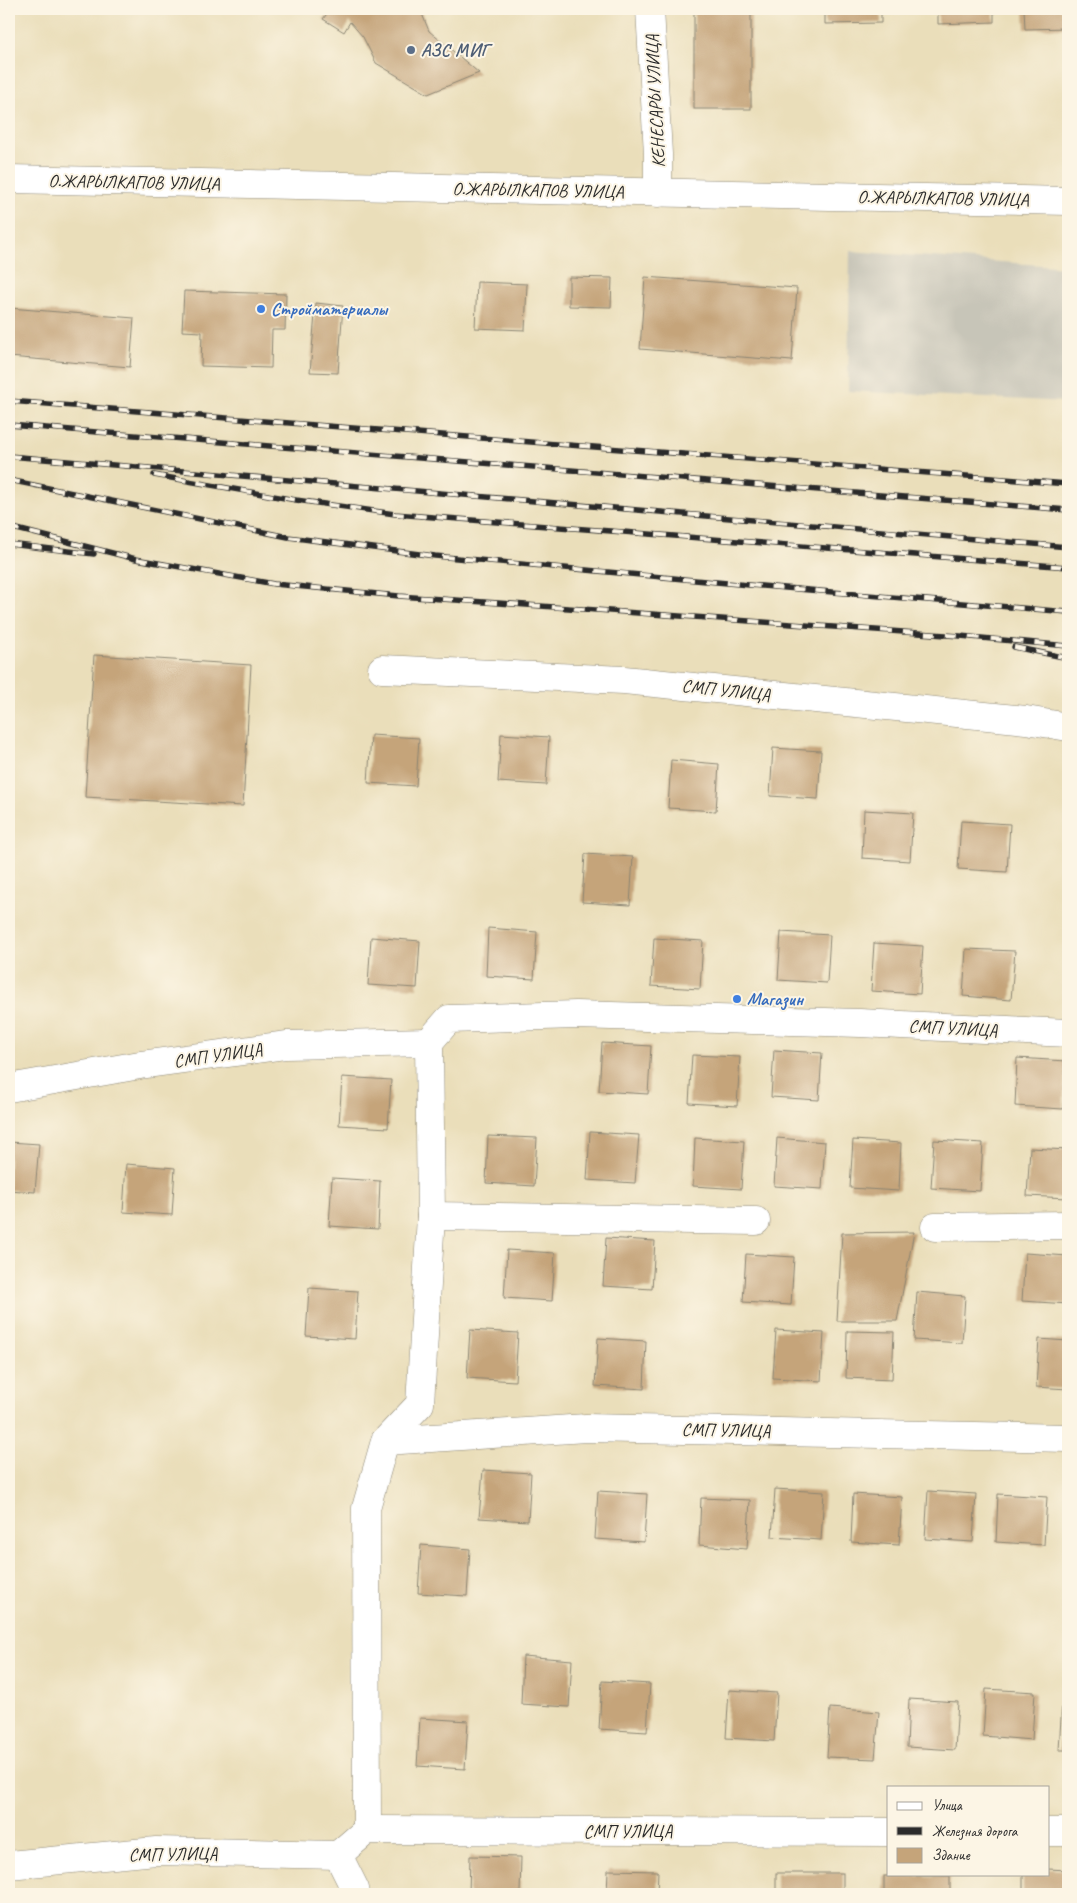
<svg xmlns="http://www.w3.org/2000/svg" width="1077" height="1903" viewBox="0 0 1077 1903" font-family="Caveat,sans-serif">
  <rect width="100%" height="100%" fill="#fcf5e5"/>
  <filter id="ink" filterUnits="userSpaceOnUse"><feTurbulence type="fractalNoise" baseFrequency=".02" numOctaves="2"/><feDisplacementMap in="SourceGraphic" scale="10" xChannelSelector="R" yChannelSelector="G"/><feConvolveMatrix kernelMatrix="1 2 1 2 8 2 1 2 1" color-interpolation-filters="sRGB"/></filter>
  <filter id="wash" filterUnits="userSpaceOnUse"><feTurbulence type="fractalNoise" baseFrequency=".0096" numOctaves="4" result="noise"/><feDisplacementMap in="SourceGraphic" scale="20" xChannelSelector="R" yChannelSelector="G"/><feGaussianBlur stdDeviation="1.12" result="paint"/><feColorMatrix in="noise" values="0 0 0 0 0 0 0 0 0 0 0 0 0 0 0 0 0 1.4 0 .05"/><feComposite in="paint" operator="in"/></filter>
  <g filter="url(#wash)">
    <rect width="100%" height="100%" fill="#eadeba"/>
    <!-- industrial -->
    <polygon fill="#c7c5b8" points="850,251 1068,267 1068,402 848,391"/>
    <g id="blocks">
      <!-- building -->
      <g fill="#c5a47a">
        <polygon points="311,9 420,9 429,31 479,73 428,94 376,63 363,37 350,22 344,32 323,19 329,11 311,10"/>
        <rect x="694" y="9" width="57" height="100"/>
        <polygon points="825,9 881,9 881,23 825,24"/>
        <polygon points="938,9 994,9 994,22 938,24"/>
        <polygon points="1024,9 1068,9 1068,28 1025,29"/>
        <polygon points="569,277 612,278 611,307 569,306"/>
        <polygon points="645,277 797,288 792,361 640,349"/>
        <polygon points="477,282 527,284 525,330 475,328"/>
        <polygon points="184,291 286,294 285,330 272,330 271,368 201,366 202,332 182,331"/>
        <polygon points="316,303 343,306 338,373 310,372"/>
        <polygon points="9,308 134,318 130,367 9,357"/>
        <polygon points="94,655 251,665 243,806 85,797"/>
        <polygon points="501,734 549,737 546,785 498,782"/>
        <polygon points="371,735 419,738 416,786 368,783"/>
        <polygon points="773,748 821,751 818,799 770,796"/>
        <polygon points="671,760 719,764 716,811 668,808"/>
        <polygon points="864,810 913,813 910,861 862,858"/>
        <polygon points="961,821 1010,824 1007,872 958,869"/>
        <polygon points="585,854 633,857 630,905 582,902"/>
        <polygon points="488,928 537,932 534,979 486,976"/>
        <polygon points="781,932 830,935 827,983 778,980"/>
        <polygon points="371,937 420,941 417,988 368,985"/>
        <polygon points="654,938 703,941 700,989 651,986"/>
        <polygon points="874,943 923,946 920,994 871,991"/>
        <polygon points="966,949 1015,951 1011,1000 963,996"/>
        <polygon points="602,1043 651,1046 648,1094 599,1091"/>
        <polygon points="774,1050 822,1053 819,1100 771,1097"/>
        <polygon points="692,1055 740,1057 737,1106 689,1103"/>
        <polygon points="1017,1058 1066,1061 1063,1109 1015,1106"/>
        <polygon points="342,1077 391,1080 388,1128 339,1125"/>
        <polygon points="590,1132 639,1135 635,1183 587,1180"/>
        <polygon points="488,1136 537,1138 534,1186 486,1183"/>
        <polygon points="695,1138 744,1141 741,1189 693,1186"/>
        <polygon points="777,1138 825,1142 822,1189 774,1186"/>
        <polygon points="853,1140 901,1143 899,1191 850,1188"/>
        <polygon points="934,1140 983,1143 980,1191 931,1188"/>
        <polygon points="9,1142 39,1144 35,1192 9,1190"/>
        <polygon points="1030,1148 1068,1150 1068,1198 1027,1196"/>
        <polygon points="126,1164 175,1168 172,1215 123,1212"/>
        <polygon points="332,1178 380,1181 378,1229 329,1226"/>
        <polygon points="914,1232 897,1321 837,1321 842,1233"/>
        <polygon points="606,1238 655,1241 652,1289 603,1286"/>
        <polygon points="507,1250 555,1253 552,1301 504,1298"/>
        <polygon points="1025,1253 1068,1256 1068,1304 1022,1301"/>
        <polygon points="746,1254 794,1257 791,1305 743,1302"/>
        <polygon points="309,1288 358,1291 355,1339 306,1336"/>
        <polygon points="917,1292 965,1296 962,1343 914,1340"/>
        <polygon points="470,1330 518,1333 515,1381 467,1378"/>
        <polygon points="776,1330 824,1333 821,1381 773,1378"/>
        <polygon points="847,1331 894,1332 892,1380 846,1378"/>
        <polygon points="598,1338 646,1341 644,1389 595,1386"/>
        <polygon points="1039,1339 1068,1341 1068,1389 1036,1387"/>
        <polygon points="483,1470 531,1473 528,1521 479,1518"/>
        <polygon points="775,1489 824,1492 821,1540 772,1537"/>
        <polygon points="598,1491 647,1494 644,1542 595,1539"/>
        <polygon points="928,1491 976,1494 973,1542 925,1539"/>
        <polygon points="853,1494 902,1497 899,1545 851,1542"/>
        <polygon points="998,1494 1047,1497 1044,1545 996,1542"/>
        <polygon points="701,1498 750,1500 747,1549 699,1545"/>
        <polygon points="421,1545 470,1549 467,1596 418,1593"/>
        <polygon points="523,1656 572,1660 569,1707 521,1704"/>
        <polygon points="602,1681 650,1684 647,1732 599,1729"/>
        <polygon points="986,1689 1035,1692 1032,1740 983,1736"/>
        <polygon points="729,1690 777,1693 774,1741 726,1738"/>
        <polygon points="909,1699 958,1702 955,1750 907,1747"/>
        <polygon points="1062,1702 1068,1702 1068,1750 1059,1750"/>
        <polygon points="830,1708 879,1712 875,1759 827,1757"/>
        <polygon points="420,1718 468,1721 465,1769 417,1766"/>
        <polygon points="470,1856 521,1857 520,1894 469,1894"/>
        <polygon points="1048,1869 1068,1870 1068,1894 1023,1894 1023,1874 1048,1874"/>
        <polygon points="608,1870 658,1871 657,1894 607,1894"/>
        <rect x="776" y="1873" width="67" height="21"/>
        <rect x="884" y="1876" width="66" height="18"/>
      </g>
    </g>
  </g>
  <g filter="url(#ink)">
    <use href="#blocks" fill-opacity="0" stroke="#8a8472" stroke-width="1"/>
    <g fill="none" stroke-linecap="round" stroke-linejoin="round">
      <!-- minor casing -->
      <g stroke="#8a8472" stroke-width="29">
        <g id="minor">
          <polyline points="650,9 658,154 658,193"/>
          <polyline points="9,179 1068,201"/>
          <polyline points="382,669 624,680 1026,720 1068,727"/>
          <polyline points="9,1088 140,1065 286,1045 429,1042"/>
          <polyline points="431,1216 756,1221"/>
          <polyline points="935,1227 1068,1225"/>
          <polyline points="385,1441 586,1428 1068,1438"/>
          <polyline points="367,1830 366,1508 385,1441 420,1404 431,1216 429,1042 449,1019 576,1015 860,1023 1068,1033"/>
          <polyline points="1048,1832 1068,1832"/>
          <polyline points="338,1855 355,1889 356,1894"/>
          <polyline points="9,1865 156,1851 338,1855 367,1830 888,1832"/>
        </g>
      </g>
      <!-- minor -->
      <use href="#minor" stroke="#fff" stroke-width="28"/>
      <!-- rail casing -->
      <g stroke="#2b2b2b" stroke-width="5.5">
        <g id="rail">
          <polyline points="9,401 1068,484"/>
          <polyline points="9,425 1068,510"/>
          <polyline points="9,456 1068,547"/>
          <polyline points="154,475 296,500 395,514 1068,567"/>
          <polyline points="9,480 288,537 435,556 749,585 1068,612"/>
          <polyline points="9,527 136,559 274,584 399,596 960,636 1068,646"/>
          <polyline points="9,544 94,554"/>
          <polyline points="1014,647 1068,658"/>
        </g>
      </g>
      <!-- rail -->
      <use href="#rail" stroke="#fcf5e5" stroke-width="4" stroke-dasharray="11" stroke-linecap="butt"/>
    </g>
  </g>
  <!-- markers -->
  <circle fill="#5c6f8a" stroke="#fcf5e5" stroke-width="2" cx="411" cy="50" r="5"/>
  <g fill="#3f7fe0" stroke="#fcf5e5" stroke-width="2">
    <circle cx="261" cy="309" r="5"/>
    <circle cx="737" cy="999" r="5"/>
  </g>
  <g text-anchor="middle" stroke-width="4" stroke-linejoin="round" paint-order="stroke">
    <!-- service labels -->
    <g font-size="18" font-weight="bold" fill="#4e5e75" stroke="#fcf5e5" text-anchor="start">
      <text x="421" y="56">АЗС МИГ</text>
    </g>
    <!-- street labels -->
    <g font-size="18" fill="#2b2b2b" stroke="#fcf5e5">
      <text transform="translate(655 101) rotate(-93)" y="6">КЕНЕСАРЫ УЛИЦА</text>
      <text transform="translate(134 182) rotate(1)" y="6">О.ЖАРЫЛКАПОВ УЛИЦА</text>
      <text transform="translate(538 190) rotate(1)" y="6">О.ЖАРЫЛКАПОВ УЛИЦА</text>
      <text transform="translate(943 198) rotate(1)" y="6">О.ЖАРЫЛКАПОВ УЛИЦА</text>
      <text transform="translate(726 690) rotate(6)" y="6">СМП УЛИЦА</text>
      <text transform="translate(953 1028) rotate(3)" y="6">СМП УЛИЦА</text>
      <text transform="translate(218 1055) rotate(-8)" y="6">СМП УЛИЦА</text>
      <text transform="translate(726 1430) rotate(1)" y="6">СМП УЛИЦА</text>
      <text x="628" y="1837">СМП УЛИЦА</text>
      <text transform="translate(173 1854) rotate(-1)" y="6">СМП УЛИЦА</text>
    </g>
    <!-- shop labels -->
    <g font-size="18" font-weight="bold" fill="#366cbe" stroke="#fcf5e5" text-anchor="start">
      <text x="271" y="315">Стройматериалы</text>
      <text x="747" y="1005">Магазин</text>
    </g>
  </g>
  <!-- margin -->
  <rect width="1077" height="1903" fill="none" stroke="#fcf5e5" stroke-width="30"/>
  <!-- legend -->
  <rect x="887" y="1786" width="162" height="90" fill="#fcf5e5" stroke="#a8a49b"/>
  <rect x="897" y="1802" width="25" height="8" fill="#ffffff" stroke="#a8a49b"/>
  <text x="932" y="1810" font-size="15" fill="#2b2b2b">Улица</text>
  <rect x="897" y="1827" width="25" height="8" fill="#2b2b2b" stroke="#a8a49b"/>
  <text x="932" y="1836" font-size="15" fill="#2b2b2b">Железная дорога</text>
  <rect x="897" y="1848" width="25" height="15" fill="#c5a47a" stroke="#a8a49b"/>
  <text x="932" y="1860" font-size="15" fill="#2b2b2b">Здание</text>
</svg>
